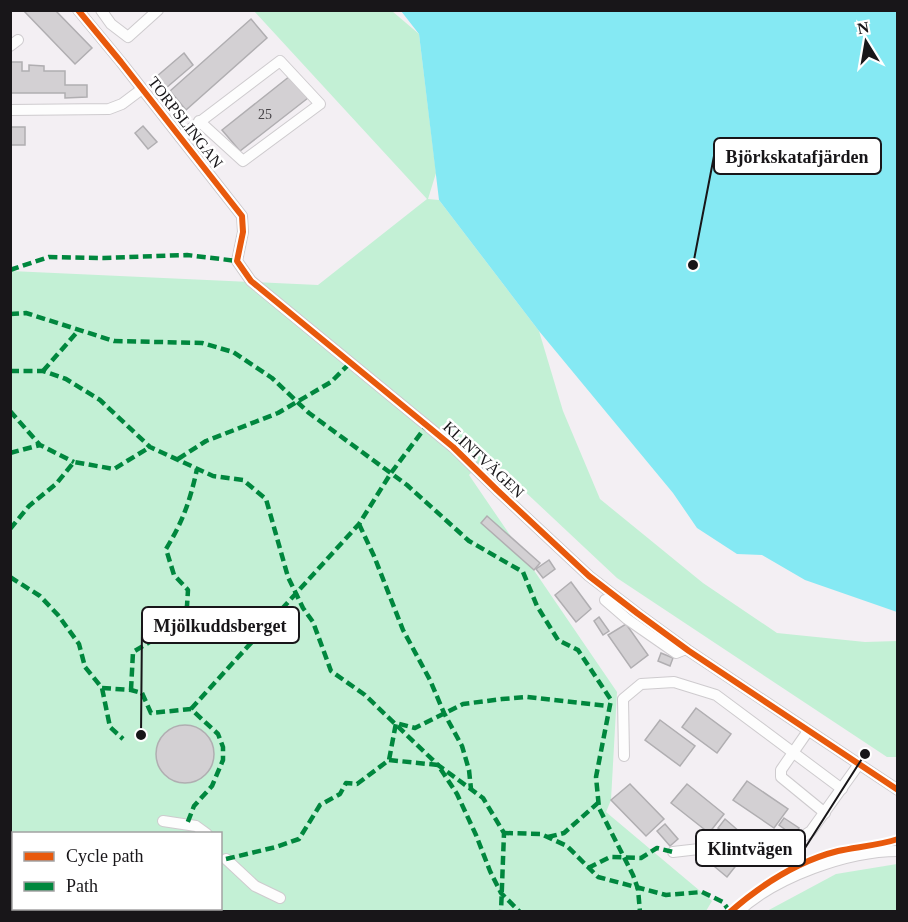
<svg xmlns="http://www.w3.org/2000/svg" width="908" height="922" viewBox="0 0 908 922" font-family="Georgia,serif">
  <rect width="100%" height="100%" fill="#f3eff3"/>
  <!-- green -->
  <g fill="#c3f0d5" fill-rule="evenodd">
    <path d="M254 11H392L419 34 436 173 428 199 439 200 539 331 563 411 600 499 703 583 777 633 865 642 897 641V757H887L617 578 487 456 469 475 617 692 611 800 606 812 712 901 706 911 11 912V271L318 285 427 199ZM14 834H220V908H14Z"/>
    <polygon points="897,864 897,911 767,911 836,874"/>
  </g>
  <!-- water -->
  <polygon fill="#85e9f3" points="401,11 897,11 897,612 805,580 762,555 737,554 697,528 673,493 539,331 439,200 419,34"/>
  <!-- building -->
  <g fill="#d3d0d3" stroke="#b0aeb1" stroke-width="1.5">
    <polygon points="23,10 55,10 92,48 75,64"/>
    <polygon points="251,19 267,38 186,110 170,91"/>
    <polygon points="184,53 193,65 166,88 156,77"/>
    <polygon points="10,62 22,62 22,71 29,71 29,65 44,66 44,71 65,71 65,85 87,85 87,97 65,98 65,93 10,93"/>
    <polygon points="290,76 308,98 240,151 222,130"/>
    <polygon points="143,126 157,142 148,149 135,133"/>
    <rect x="10" y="127" width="15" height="18"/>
    <polygon points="487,516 540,563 534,570 481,523"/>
    <polygon points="549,560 555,569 543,578 536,569"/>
    <polygon points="571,582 591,609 576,622 555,595"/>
    <polygon points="599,617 609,631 603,635 594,621"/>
    <polygon points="626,624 648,655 631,668 608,635"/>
    <polygon points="661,653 673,658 670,666 658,661"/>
    <polygon points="696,708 731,734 717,753 682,727"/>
    <polygon points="660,720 695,746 680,766 645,740"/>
    <circle cx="185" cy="754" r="29"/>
    <polygon points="747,781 788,809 774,828 733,800"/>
    <polygon points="630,784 664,819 646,836 611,800"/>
    <polygon points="687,784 724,814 709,833 671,803"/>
    <polygon points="784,818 799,828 794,836 779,825"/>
    <polygon points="725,819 740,832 734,840 718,828"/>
    <polygon points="665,824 678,839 670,846 657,831"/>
    <polygon points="720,848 738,863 727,877 709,862"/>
  </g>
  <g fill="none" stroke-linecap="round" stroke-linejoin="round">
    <!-- minor casing -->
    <g stroke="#cecbce" stroke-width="12">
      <g id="minor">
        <polyline points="78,10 121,62 242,216 243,232 237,261 251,281 453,447 497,490 589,576 637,613 689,651 898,790"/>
        <polyline points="101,10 111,24 128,37 158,10"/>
        <polyline points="10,46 18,40"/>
        <polyline points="10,110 109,109 122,104 142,89"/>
        <polyline points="180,137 280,61 320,104 243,161 199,121"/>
        <polyline points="605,600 627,619 676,653 686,649"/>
        <polyline points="808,731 781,770 781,777 825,813"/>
        <polyline points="624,756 623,699 641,684 674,682 716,695 842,789"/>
        <polyline points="163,821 196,826 207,834"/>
        <polyline points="673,852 802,837 811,831 859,764"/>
        <polyline points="226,859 255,886 280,898"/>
        <polyline points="158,912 161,908"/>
        <path d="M738 912C775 877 848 851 898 851"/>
      </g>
    </g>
    <!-- minor -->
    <use href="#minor" stroke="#fdfdfd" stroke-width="10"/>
    <!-- quiet -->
    <g stroke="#00873e" stroke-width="4.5" stroke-dasharray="9 4.5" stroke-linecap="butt">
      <polyline points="10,270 49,257 104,258 187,255 237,261"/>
      <polyline points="10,314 26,313 114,341 202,343 233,352 272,378 309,413 407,485 469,541 523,572 537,606 558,640 578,650 611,700 596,777 599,808 633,875 638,889 640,912"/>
      <polyline points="10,371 43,371 66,379 100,400 150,447 213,476 243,480 266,499 288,577 303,608 313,622 331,671 365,695 438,765 483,798 504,833 501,912"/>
      <polyline points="43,371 78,331"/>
      <polyline points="10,411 40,445 74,462"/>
      <polyline points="10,453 40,445"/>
      <polyline points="178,459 206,441 278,413 331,382 351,362"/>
      <polyline points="359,524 374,556 403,630 430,680 444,713 462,746 469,770 471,789"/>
      <polyline points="10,529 29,506 56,484 74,462 114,469 150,447"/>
      <polyline points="10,577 40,596 58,615 79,644 85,667 102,688 110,727 123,739"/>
      <polyline points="102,688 131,690 142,693 151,713 191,709 218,734 223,747 223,760 212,786 194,806 187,824"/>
      <path d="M131 690 133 652 178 625 187 606 188 590 174 575 166 549C183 521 190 501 197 469"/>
      <polyline points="191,709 359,524 391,473 427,425"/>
      <polyline points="389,760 438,765 457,794 476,835 490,871 501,893 520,912"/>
      <polyline points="504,833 541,834 567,846 598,877 666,895 702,892 723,902 730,912"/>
      <polyline points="548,837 564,833 599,802"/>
      <polyline points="10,848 14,854"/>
      <polyline points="226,859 276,847 299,839 320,805 340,794 346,783 357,784 389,760 396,723 415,728 463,704 502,699 527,697 609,706"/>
      <polyline points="588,868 610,857 641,858 657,848 673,852"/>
      <polyline points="42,908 43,912"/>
    </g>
    <!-- cycleway casing -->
    <g stroke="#fff" stroke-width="10">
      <g id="cycleway">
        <polyline points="78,10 121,62 242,216 243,232 237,261 251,281 453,447 497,490 589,576 637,613 689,651 898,790"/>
        <path d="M730 912C761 885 798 861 838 851 857 847 880 845 898 839"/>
      </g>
    </g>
    <!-- cycleway -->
    <use href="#cycleway" stroke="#e8590c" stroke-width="6"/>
  </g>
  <g text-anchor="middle" stroke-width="5" stroke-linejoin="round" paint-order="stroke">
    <!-- number labels -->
    <g font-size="14" fill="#474448">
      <text x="265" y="119">25</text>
    </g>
    <!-- street labels -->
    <g font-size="16" fill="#181619" stroke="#fff">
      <text transform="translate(186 122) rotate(52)" y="6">TORPSLINGAN</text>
      <text transform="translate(484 459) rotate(43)" y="6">KLINTVÄGEN</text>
    </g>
  </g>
  <!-- callouts -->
  <path fill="none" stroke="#181619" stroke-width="2" d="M693 265L714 156M141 735L142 625M865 754L805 848"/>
  <g fill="#181619" stroke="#fff" stroke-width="2">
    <circle cx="693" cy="265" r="6"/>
    <circle cx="141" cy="735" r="6"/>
    <circle cx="865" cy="754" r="6"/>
  </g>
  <g fill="#fff" stroke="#181619" stroke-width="2">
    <rect x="714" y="138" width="167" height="36" rx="6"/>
    <rect x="142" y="607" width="157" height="36" rx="6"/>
    <rect x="696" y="830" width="109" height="36" rx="6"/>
  </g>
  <g font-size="18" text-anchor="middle" font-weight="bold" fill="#181619">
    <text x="797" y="163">Björkskatafjärden</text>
    <text x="220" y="632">Mjölkuddsberget</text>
    <text x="750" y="855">Klintvägen</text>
  </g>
  <!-- border -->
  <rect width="908" height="922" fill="none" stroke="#181619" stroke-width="24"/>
  <!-- legend -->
  <rect x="12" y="832" width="210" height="78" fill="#ffffff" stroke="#a3a2a3" stroke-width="1.5"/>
  <rect x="24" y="852" width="30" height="9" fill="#e8590c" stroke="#a3a2a3" stroke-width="1.5"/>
  <text x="66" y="862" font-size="18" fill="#181619">Cycle path</text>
  <rect x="24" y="882" width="30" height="9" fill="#00873e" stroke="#a3a2a3" stroke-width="1.5"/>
  <text x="66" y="892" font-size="18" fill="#181619">Path</text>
  <!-- north arrow -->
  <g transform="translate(866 42) rotate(349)" stroke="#ffffff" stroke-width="4.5" paint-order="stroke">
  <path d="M0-4.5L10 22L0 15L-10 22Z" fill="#181619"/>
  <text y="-9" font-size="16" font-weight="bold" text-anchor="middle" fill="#181619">N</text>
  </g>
</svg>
